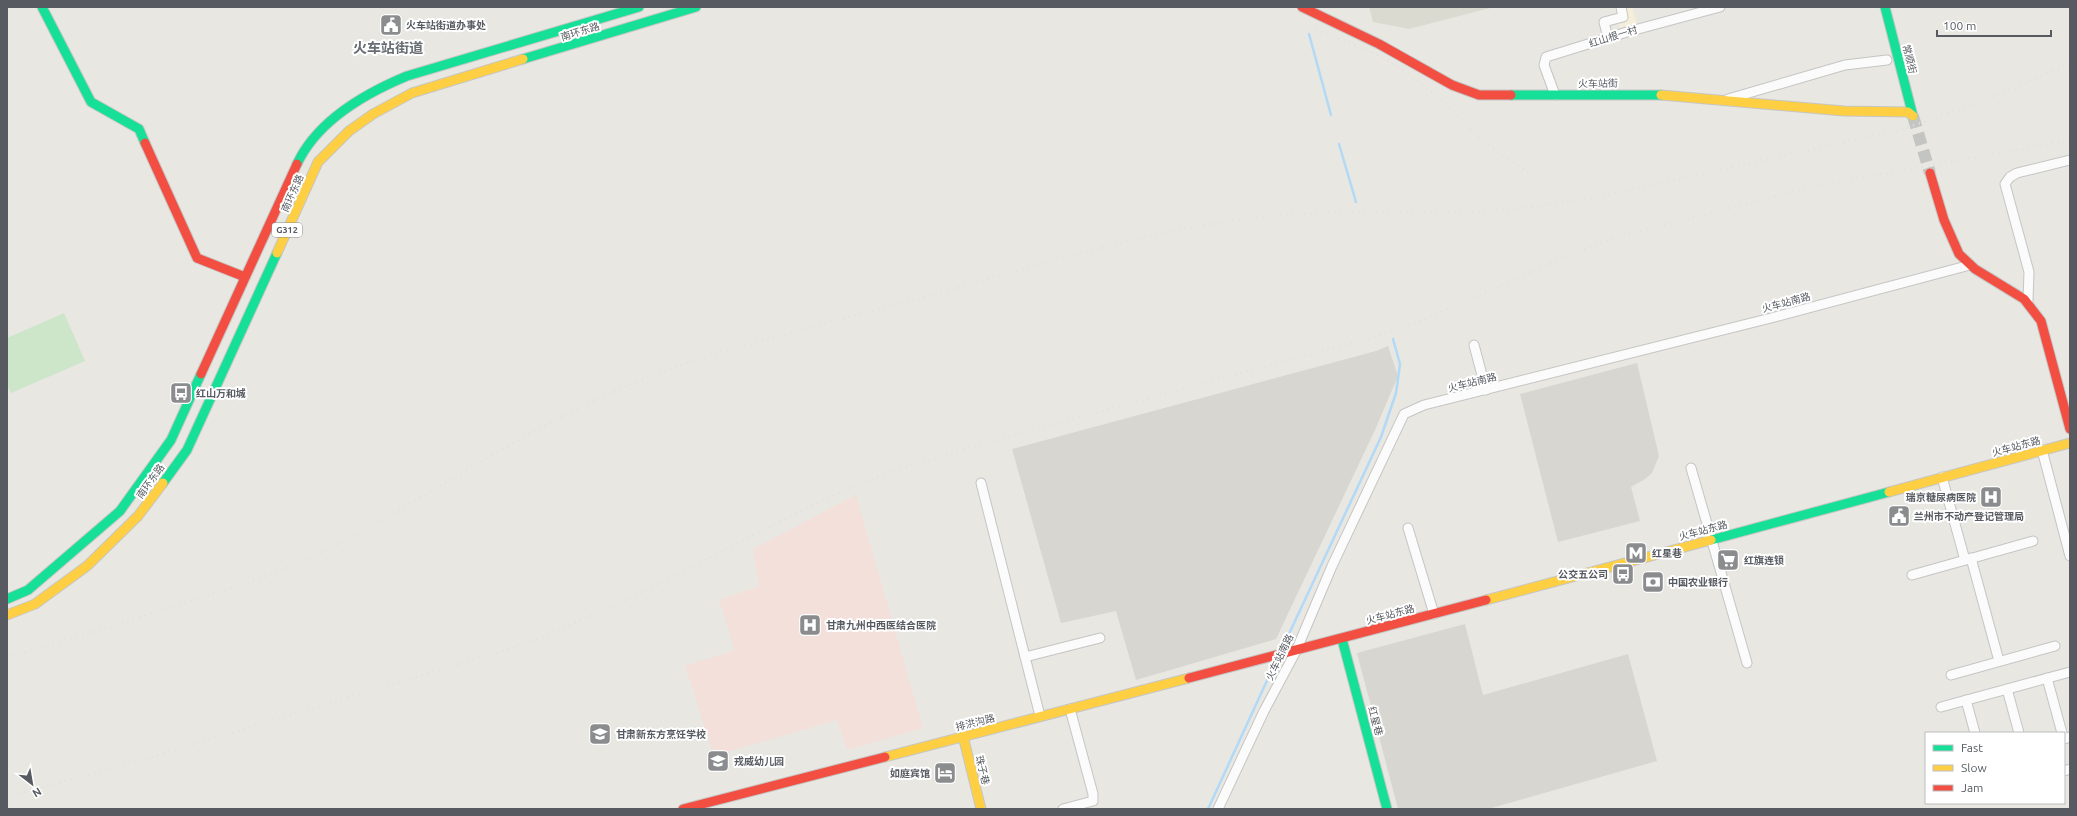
<svg xmlns="http://www.w3.org/2000/svg" width="2077" height="816" viewBox="0 0 2077 816" font-family="Ubuntu,'Noto Sans SC',sans-serif">
  <rect width="100%" height="100%" fill="#e8e7e2"/>
  <!-- commercial -->
  <polygon fill="#f5eed8" points="1615,7 1632,7 1637,23 1620,28"/>
  <!-- industrial -->
  <g fill="#d8d6d1">
    <polygon points="1388,346 1398,376 1375,430 1276,639 1136,680 1116,611 1061,623 1012,449 1376,351"/>
    <polygon points="1637,363 1659,456 1652,473 1645,479 1631,487 1640,521 1558,542 1520,394"/>
    <polygon points="1465,624 1483,695 1628,654 1657,761 1488,809 1398,809 1357,653"/>
  </g>
  <!-- education -->
  <polygon fill="#dbdad1" points="1369,7 1494,7 1409,29 1373,22"/>
  <!-- medical -->
  <polygon fill="#f4e0db" points="856,495 923,728 847,750 837,720 714,756 685,666 735,650 719,600 759,586 753,549"/>
  <!-- green -->
  <polygon fill="#cde6ca" points="64,313 85,361 11,393 7,385 7,338"/>
  <g fill="none" stroke-linecap="round" stroke-linejoin="round">
    <!-- stream -->
    <g stroke="#b2d9f6" stroke-width="2.5">
      <polyline points="1309,34 1331,115"/>
      <polyline points="1339,144 1356,202"/>
      <polyline points="1281,651 1381,437 1396,393 1400,364 1393,339"/>
      <polyline points="1208,809 1276,661"/>
    </g>
    <!-- secondary-tunnel -->
    <polyline stroke="#c4c4c2" stroke-width="12" stroke-dasharray="12 6" stroke-linecap="butt" points="1913,116 1930,173"/>
    <!-- street casing -->
    <g stroke="#c4c5c4" stroke-width="11">
      <g id="street">
        <polyline points="1608,38 1604,22 1623,17 1621,7"/>
        <polyline points="1555,95 1544,65 1546,57 1627,32 1720,7"/>
        <polyline points="1728,99 1845,65 1887,60"/>
        <polyline points="2028,301 2029,272 2005,184 2010,177 2017,173 2070,160"/>
        <polyline points="1474,345 1486,390"/>
        <polyline points="2042,450 2070,556"/>
        <polyline points="1691,468 1747,663"/>
        <polyline points="1942,477 1965,560"/>
        <polyline points="981,483 1040,716"/>
        <polyline points="1408,528 1434,614"/>
        <polyline points="1971,558 1999,661"/>
        <polyline points="1912,575 2033,541"/>
        <polyline points="1025,657 1100,638"/>
        <polyline points="1951,675 2055,646"/>
        <polyline points="2047,678 2062,733"/>
        <polyline points="2007,689 2019,733"/>
        <polyline points="1966,700 1975,733"/>
        <polyline points="1941,707 2070,672"/>
        <polyline points="2064,739 2070,737"/>
        <polyline points="2064,771 2070,769"/>
        <polyline points="1063,809 1093,801 1093,794 1070,709"/>
        <polyline points="1218,809 1264,711 1296,651 1332,566 1404,414 1424,405 1771,318 1970,265"/>
      </g>
    </g>
    <!-- fast casing -->
    <g stroke="#c5c6c5" stroke-width="11">
      <g id="fast">
        <polyline points="42,7 91,102 139,129 145,143"/>
        <polyline points="1885,7 1913,116"/>
        <polyline points="523,59 696,7"/>
        <polyline points="1511,95 1661,95"/>
        <path d="M297 164C317 121 366 93 407 76L639 7"/>
        <polyline points="163,483 187,450 277,253"/>
        <polyline points="1711,540 1889,492"/>
        <polyline points="7,599 28,590 120,511 171,440 201,374"/>
        <polyline points="1342,639 1387,809"/>
      </g>
    </g>
    <!-- slow casing -->
    <g stroke="#c5c6c5" stroke-width="11">
      <g id="slow">
        <polyline points="1661,95 1844,111 1908,112 1913,116"/>
        <polyline points="277,253 318,162 349,131 373,114 412,93 523,59"/>
        <polyline points="1889,492 2070,443"/>
        <polyline points="1486,600 1711,540"/>
        <polyline points="7,615 35,604 87,566 138,516 163,483"/>
        <polyline points="963,736 981,809"/>
        <polyline points="885,757 1189,678"/>
      </g>
    </g>
    <!-- jam casing -->
    <g stroke="#c5c6c5" stroke-width="11">
      <g id="jam">
        <polyline points="1302,7 1379,44 1452,85 1479,95 1511,95"/>
        <polyline points="145,143 197,258 245,277"/>
        <polyline points="1930,173 1944,220 1959,254 1975,269 2024,299 2041,321 2070,429"/>
        <polyline points="201,374 297,164"/>
        <polyline points="1189,678 1486,600"/>
        <polyline points="683,809 885,757"/>
      </g>
    </g>
    <!-- street -->
    <use href="#street" stroke="#fcfbfb" stroke-width="9"/>
    <!-- fast -->
    <use href="#fast" stroke="#16e098" stroke-width="9"/>
    <!-- slow -->
    <use href="#slow" stroke="#ffcf43" stroke-width="9"/>
    <!-- jam -->
    <use href="#jam" stroke="#f24e42" stroke-width="9"/>
    <!-- rail -->
    <g stroke="#e1e2e1" stroke-width="2.5" stroke-dasharray="1 5" stroke-linecap="butt">
      <polyline points="1316,29 1376,54 1405,71 1445,103 1483,141 1529,173"/>
      <path d="M7 657C67 640 125 622 184 603 229 589 275 575 318 554 431 498 533 420 652 376 744 342 841 320 935 294 1040 265 1146 231 1254 218 1323 209 1394 214 1464 212 1509 210 1553 205 1598 197L1894 131C1957 113 2010 91 2070 63"/>
      <polyline points="7,796 112,769 515,647 552,633 630,598 810,506 884,474 974,446 1388,333 1419,322 1571,254 1615,238 1815,186 2070,140"/>
    </g>
  </g>
  <!-- icons -->
  <defs>
    <g id="civic-square" transform="scale(1.15)"><rect x="-9" y="-9" width="18" height="18" rx="4" fill="#8a8c8e" stroke="#fff"/><path d="M-.6-6.5H3V-4.5H.6V-3L4-1V1h2V6H-6V1h2V-1L-.6-3ZM-1.2 2.5V6h2.4V2.5Z" fill="#fff"/></g>
    <g id="bus-square" transform="scale(1.15)"><rect x="-9" y="-9" width="18" height="18" rx="4" fill="#8a8c8e" stroke="#fff"/><path d="M-5-6H5V4H4V6H2V4H-2V6H-4V4H-5ZM-3.5-4V0h7V-4ZM-3.5 1.2v1.5H-2V1.2ZM2 1.2v1.5H3.5V1.2Z" fill="#fff"/></g>
    <g id="hospital-square" transform="scale(1.15)"><rect x="-9" y="-9" width="18" height="18" rx="4" fill="#8a8c8e" stroke="#fff"/><path d="M-5-5h3v3.5h4V-5h3V5h-3V1.5h-4V5h-3Z" fill="#fff"/></g>
    <g id="metro-square" transform="scale(1.15)"><rect x="-9" y="-9" width="18" height="18" rx="4" fill="#8a8c8e" stroke="#fff"/><path d="M-5.5 5V-5H-3L0 0L3-5H5.5V5H3V-.5L0 4L-3-.5V5Z" fill="#fff"/></g>
    <g id="supermarket-square" transform="scale(1.15)"><rect x="-9" y="-9" width="18" height="18" rx="4" fill="#8a8c8e" stroke="#fff"/><path d="M-6-5.5h2.5l.6 2H6L4.5 2H-2.5L-4.4-4H-6ZM-1.5 3.2a1.3 1.3 0 1 0 .1 0ZM3 3.2a1.3 1.3 0 1 0 .1 0Z" fill="#fff"/></g>
    <g id="bank-square" transform="scale(1.15)"><rect x="-9" y="-9" width="18" height="18" rx="4" fill="#8a8c8e" stroke="#fff"/><path d="M-6-4H6V4H-6ZM0-2.3a2.3 2.3 0 1 0 0 4.6a2.3 2.3 0 1 0 0-4.6Z" fill="#fff"/></g>
    <g id="university-square" transform="scale(1.15)"><rect x="-9" y="-9" width="18" height="18" rx="4" fill="#8a8c8e" stroke="#fff"/><path d="M0-5L7-2L0 1L-7-2ZM-4 1L0 2.5L4 1V4Q0 6-4 4Z" fill="#fff"/></g>
    <g id="school-square" transform="scale(1.15)"><rect x="-9" y="-9" width="18" height="18" rx="4" fill="#8a8c8e" stroke="#fff"/><path d="M0-5L7-2L0 1L-7-2ZM-4 1L0 2.5L4 1V4Q0 6-4 4Z" fill="#fff"/></g>
    <g id="hotel-square" transform="scale(1.15)"><rect x="-9" y="-9" width="18" height="18" rx="4" fill="#8a8c8e" stroke="#fff"/><path d="M-6-4.5h1.5V1H6V5H4.5V3h-9V5H-6ZM-4 0a1.8 1.8 0 1 1 3.6 0ZM.5 0V-2.5h3Q6-2.5 6 0Z" fill="#fff"/></g>
  </defs>
  <g fill-rule="evenodd">
    <use href="#civic-square" x="391" y="25"/>
    <use href="#bus-square" x="181" y="393"/>
    <use href="#hospital-square" x="1991" y="497"/>
    <use href="#civic-square" x="1899" y="516"/>
    <use href="#metro-square" x="1636" y="553"/>
    <use href="#supermarket-square" x="1728" y="560"/>
    <use href="#bus-square" x="1623" y="574"/>
    <use href="#bank-square" x="1653" y="582"/>
    <use href="#hospital-square" x="810" y="625"/>
    <use href="#university-square" x="600" y="734"/>
    <use href="#school-square" x="718" y="761"/>
    <use href="#hotel-square" x="945" y="773"/>
  </g>
  <g text-anchor="middle" stroke-width="4" stroke-linejoin="round" paint-order="stroke">
    <!-- shield labels -->
    <rect fill="#fff" stroke="#898c90" stroke-width="1" x="272" y="223" width="30" height="14" rx="3"/>
    <g font-size="9" font-weight="bold" fill="#575b61">
      <text x="287" y="233">G312</text>
    </g>
    <!-- poi labels -->
    <g font-size="10" font-weight="bold" fill="#575b61" stroke="#fff" text-anchor="start">
      <text x="406" y="29">火车站街道办事处</text>
      <text x="196" y="397">红山万和城</text>
      <text x="1976" y="501" text-anchor="end">瑞京糖尿病医院</text>
      <text x="1914" y="520">兰州市不动产登记管理局</text>
      <text x="1652" y="557">红星巷</text>
      <text x="1744" y="564">红旗连锁</text>
      <text x="1608" y="578" text-anchor="end">公交五公司</text>
      <text x="1668" y="586">中国农业银行</text>
      <text x="826" y="629">甘肃九州中西医结合医院</text>
      <text x="616" y="738">甘肃新东方烹饪学校</text>
      <text x="734" y="765">戎威幼儿园</text>
      <text x="930" y="777" text-anchor="end">如庭宾馆</text>
    </g>
    <!-- street labels -->
    <g font-size="10" fill="#575b61" stroke="#fff">
      <text transform="translate(580 31) rotate(-17)" y="4">南环东路</text>
      <text transform="translate(1613 36) rotate(-17)" y="4">红山根一村</text>
      <text transform="translate(1910 59) rotate(76)" y="4">常顺街</text>
      <text transform="translate(1598 83) rotate(-1)" y="4">火车站街</text>
      <text transform="translate(292 193) rotate(-66)" y="4">南环东路</text>
      <text transform="translate(1786 302) rotate(-15)" y="4">火车站南路</text>
      <text transform="translate(1472 382) rotate(-14)" y="4">火车站南路</text>
      <text transform="translate(2016 446) rotate(-15)" y="4">火车站东路</text>
      <text transform="translate(150 481) rotate(-54)" y="4">南环东路</text>
      <text transform="translate(1703 530) rotate(-15)" y="4">火车站东路</text>
      <text transform="translate(1390 614) rotate(-15)" y="4">火车站东路</text>
      <text transform="translate(1279 657) rotate(-64)" y="4">火车站南路</text>
      <text transform="translate(1376 721) rotate(75)" y="4">红星巷</text>
      <text transform="translate(975 722) rotate(-14)" y="4">排洪沟路</text>
      <text transform="translate(983 770) rotate(76)" y="4">珠子巷</text>
    </g>
    <!-- district labels -->
    <g font-size="14" font-weight="bold" fill="#686d73" stroke="#fff">
      <text x="388" y="53">火车站街道</text>
    </g>
  </g>
  <!-- border -->
  <rect width="2077" height="816" fill="none" stroke="#575b61" stroke-width="16"/>
  <!-- legend -->
  <rect x="1925" y="732" width="140" height="72" fill="#ffffff" stroke="#bcbdc0"/>
  <rect x="1933" y="745" width="20" height="6" fill="#16e098" stroke="#bcbdc0"/>
  <text x="1961" y="752" font-size="12" fill="#575b61">Fast</text>
  <rect x="1933" y="765" width="20" height="6" fill="#ffcf43" stroke="#bcbdc0"/>
  <text x="1961" y="772" font-size="12" fill="#575b61">Slow</text>
  <rect x="1933" y="785" width="20" height="6" fill="#f24e42" stroke="#bcbdc0"/>
  <text x="1961" y="792" font-size="12" fill="#575b61">Jam</text>
  <!-- north arrow -->
  <g transform="translate(32 784) rotate(149)" stroke="#ffffff" stroke-width="3" paint-order="stroke">
  <path d="M0-3L7 15L0 10L-7 15Z" fill="#575b61"/>
  <text y="-6" font-size="11" font-weight="bold" text-anchor="middle" fill="#575b61">N</text>
  </g>
  <!-- scale -->
  <path d="M1937 30v6h114v-6" fill="none" stroke="#575b61" stroke-width="2"/>
  <text x="1943" y="30" font-size="12" fill="#575b61" stroke="#ffffff" stroke-width="3" paint-order="stroke">100 m</text>
</svg>
